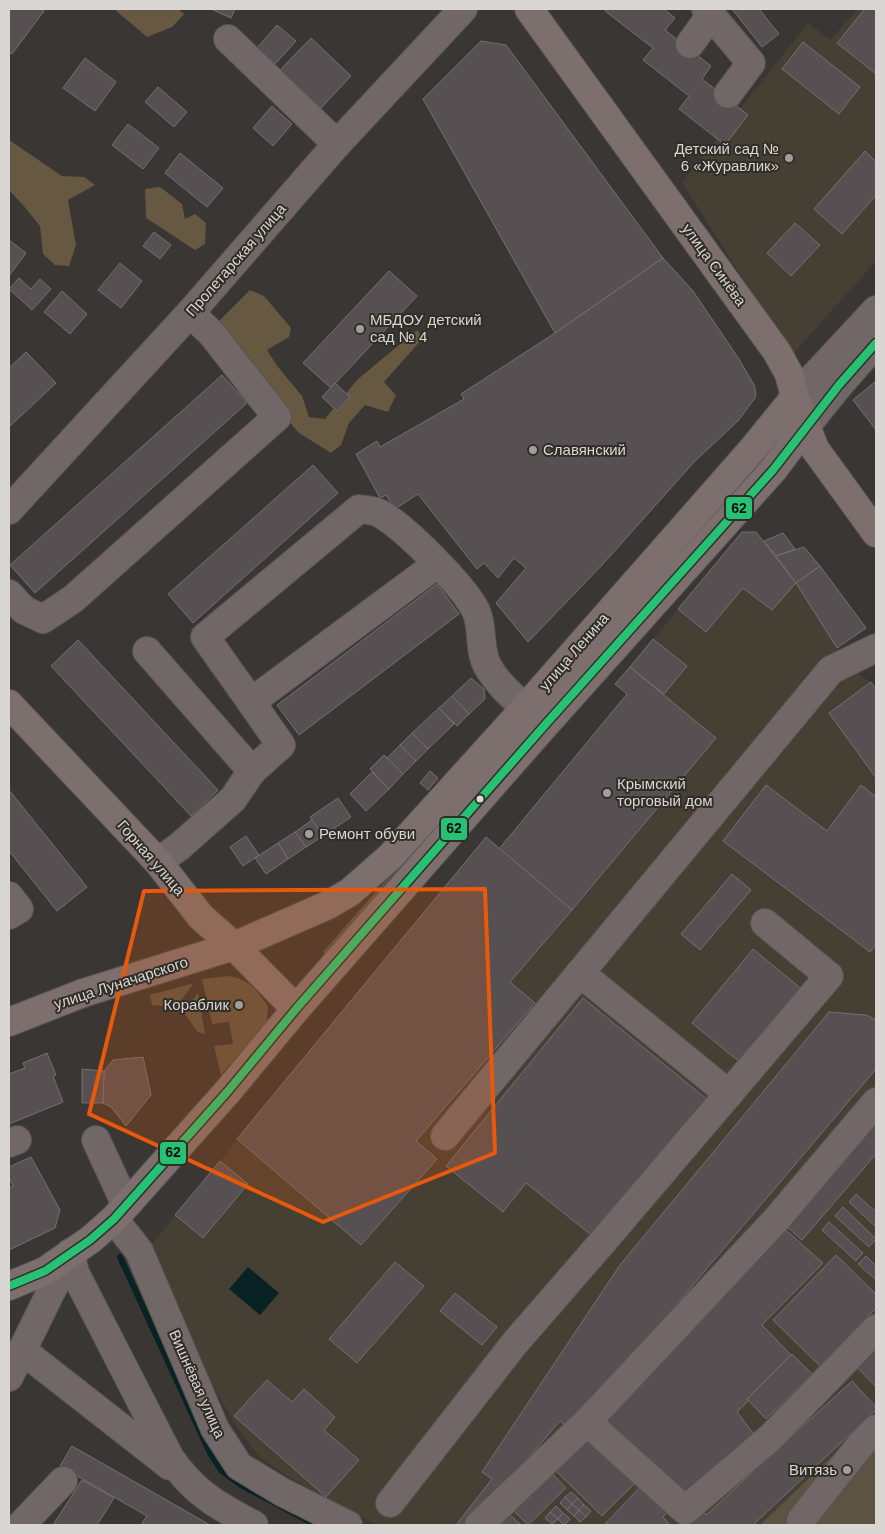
<svg xmlns="http://www.w3.org/2000/svg" width="885" height="1534" viewBox="0 0 885 1534" font-family="Arial,sans-serif">
  <rect width="100%" height="100%" fill="#393633"/>
  <!-- built -->
  <g fill="#463f34">
    <polygon points="858,9 876,9 876,261 792,355 682,183 808,23 830,40"/>
    <polygon points="742,532 756,532 796,583 851,670 871,682 829,713 876,778 876,1414 760,1525 376,1525 294,1480 260,1458 237,1427 139,1260 486,837 573,910 716,738 630,667"/>
  </g>
  <!-- green -->
  <g fill="#5d5343">
    <polygon points="521,725 525,728 326,955 323,952"/>
    <path d="M229 976C251 980 255 989 268 1006L267 1022 221 1075 214 1046 233 1044 229 1022 212 1024 202 979Z"/>
    <polygon points="194,983 176,1007 152,1005 150,995"/>
    <polygon points="198,993 205,1034 198,1032 183,1012"/>
    <polygon points="876,1414 876,1525 760,1525"/>
  </g>
  <!-- forest -->
  <g fill="#665841">
    <polygon points="114,9 178,9 184,14 172,27 147,37"/>
    <polygon points="9,140 62,176 84,177 95,185 68,200 76,245 69,266 55,265 43,254 40,226 23,205 9,190"/>
    <polygon points="160,187 182,204 185,219 195,214 206,223 205,244 195,250 146,218 145,189"/>
    <polygon points="250,290 264,296 291,328 289,337 267,350 278,367 302,396 309,417 325,419 358,379 417,330 423,338 384,382 396,395 388,412 365,405 349,423 341,445 331,453 299,433 215,336 219,321"/>
  </g>
  <!-- water -->
  <polygon fill="#092324" points="248,1267 279,1293 260,1315 229,1289"/>
  <g fill="none" stroke-linecap="round" stroke-linejoin="round">
    <!-- stream -->
    <polyline stroke="#092324" stroke-width="6" points="120,1257 210,1453 222,1471 241,1485 316,1525"/>
  </g>
  <!-- building -->
  <g fill="#575053" stroke="#737070">
    <polygon points="9,9 41,9 44,11 12,54 9,52"/>
    <polygon points="211,9 235,9 231,18"/>
    <polygon points="607,9 664,9 675,18 665,30 711,66 702,79 748,115 725,145 679,109 689,96 643,60 653,48 605,11"/>
    <polygon points="732,9 759,9 779,34 762,47"/>
    <polygon points="865,9 876,9 876,74 837,43"/>
    <polygon points="277,25 296,41 275,64 257,48"/>
    <polygon points="311,38 351,76 321,108 280,70"/>
    <polygon points="481,41 506,45 663,258 555,333 423,99"/>
    <polygon points="803,42 860,87 839,114 782,69"/>
    <polygon points="85,58 116,82 95,111 63,88"/>
    <polygon points="158,87 187,112 174,127 145,102"/>
    <polygon points="272,106 292,124 273,146 253,128"/>
    <polygon points="128,124 159,148 143,169 112,145"/>
    <polygon points="865,151 876,162 876,195 842,234 814,209"/>
    <polygon points="180,153 223,188 207,207 165,173"/>
    <polygon points="795,223 820,245 791,276 767,253"/>
    <polygon points="154,232 171,245 160,259 143,246"/>
    <polygon points="9,240 26,253 9,276"/>
    <polygon points="663,258 693,291 739,359 754,385 756,393 755,398 738,421 695,461 603,564 528,642 496,603 526,568 514,558 498,578 484,563 477,569 418,494 395,509 386,495 380,498 356,454 377,441 380,447 464,399 461,394 555,333"/>
    <polygon points="120,263 142,281 121,308 98,290"/>
    <polygon points="389,271 417,296 331,388 303,363"/>
    <polygon points="19,278 31,289 40,279 51,289 32,310 9,289"/>
    <polygon points="62,291 87,314 70,334 44,312"/>
    <polygon points="26,352 56,383 9,427 9,368"/>
    <polygon points="222,375 247,403 35,593 10,565"/>
    <polygon points="876,381 876,430 853,400"/>
    <polygon points="335,383 350,397 337,411 322,397"/>
    <polygon points="313,465 338,493 193,623 168,594"/>
    <polygon points="742,532 756,532 796,583 772,610 743,588 706,632 678,609"/>
    <polygon points="783,533 795,549 776,556 764,541"/>
    <polygon points="804,547 820,566 796,583 776,556"/>
    <polygon points="820,566 866,628 837,648 796,583"/>
    <polygon points="437,584 459,614 299,735 277,705"/>
    <polygon points="653,639 687,666 664,694 630,667"/>
    <polygon points="78,640 218,790 191,816 51,666"/>
    <polygon points="630,667 716,738 572,910 499,849 627,694 615,684"/>
    <polygon points="471,678 484,689 485,699 469,714 452,696"/>
    <polygon points="871,682 876,689 876,778 829,713"/>
    <polygon points="452,696 469,714 457,726 439,708"/>
    <polygon points="439,708 454,724 428,749 412,733"/>
    <polygon points="412,733 428,749 416,761 400,745"/>
    <polygon points="400,745 416,761 403,774 387,758"/>
    <polygon points="384,755 403,774 389,789 370,769"/>
    <polygon points="430,771 438,778 428,790 420,783"/>
    <polygon points="372,772 389,789 366,811 350,794"/>
    <polygon points="766,785 827,831 861,785 876,797 876,944 870,952 723,841"/>
    <polygon points="9,790 87,887 57,911 9,851"/>
    <polygon points="338,798 351,817 323,836 310,817"/>
    <polygon points="312,820 323,836 306,847 295,832"/>
    <polygon points="295,832 306,847 288,859 278,843"/>
    <polygon points="246,836 259,855 243,866 230,847"/>
    <polygon points="486,837 572,910 510,982 535,1003 416,1141 437,1159 361,1245 237,1139"/>
    <polygon points="278,843 288,859 266,874 255,858"/>
    <polygon points="732,874 751,890 700,950 681,934"/>
    <polygon points="753,949 803,990 742,1064 692,1023"/>
    <polygon points="583,998 708,1100 595,1238 526,1183 503,1212 446,1166"/>
    <polygon points="829,1012 866,1015 876,1020 876,1069 571,1429 560,1421 471,1525 456,1525 492,1479 482,1472 620,1265"/>
    <polygon points="47,1053 56,1075 53,1076 63,1102 9,1124 9,1074 25,1068 23,1063"/>
    <polygon points="143,1057 151,1095 126,1126 111,1107 103,1103 104,1071 113,1060"/>
    <polygon points="82,1069 104,1071 103,1103 82,1103"/>
    <polygon points="876,1119 876,1154 802,1240 785,1225"/>
    <polygon points="31,1157 60,1210 55,1228 9,1250 9,1188 13,1186 9,1177 9,1167"/>
    <polygon points="220,1161 248,1184 203,1238 175,1215"/>
    <polygon points="856,1194 876,1212 876,1227 849,1202"/>
    <polygon points="843,1207 876,1239 869,1247 835,1216"/>
    <polygon points="829,1222 863,1253 856,1261 822,1230"/>
    <polygon points="780,1225 823,1263 762,1325 793,1357 737,1412 756,1437 689,1496 603,1422"/>
    <polygon points="836,1255 876,1294 876,1308 820,1366 773,1320"/>
    <polygon points="866,1256 876,1266 876,1280 858,1264"/>
    <polygon points="395,1262 424,1286 357,1363 329,1339"/>
    <polygon points="455,1293 497,1327 482,1345 440,1311"/>
    <polygon points="876,1345 876,1387 855,1365"/>
    <polygon points="792,1354 812,1374 766,1419 747,1399"/>
    <polygon points="267,1380 292,1402 304,1389 335,1417 324,1430 359,1460 326,1497 234,1416"/>
    <polygon points="852,1381 876,1407 876,1410 753,1525 683,1525 701,1509 706,1515"/>
    <polygon points="588,1438 634,1484 602,1516 556,1471"/>
    <polygon points="72,1446 210,1525 141,1525 147,1516 60,1466"/>
    <polygon points="552,1473 566,1488 528,1525 514,1511"/>
    <polygon points="82,1480 114,1498 97,1525 53,1525"/>
    <polygon points="646,1481 673,1506 663,1517 670,1525 604,1525"/>
    <polygon points="571,1492 578,1498 572,1504 565,1497"/>
    <polygon points="565,1497 572,1504 567,1510 560,1503"/>
    <polygon points="578,1498 584,1505 579,1510 572,1504"/>
    <polygon points="572,1504 579,1510 574,1516 567,1510"/>
    <polygon points="584,1505 591,1511 586,1517 579,1510"/>
    <polygon points="556,1506 563,1513 558,1519 550,1512"/>
    <polygon points="579,1510 586,1517 580,1522 574,1516"/>
    <polygon points="550,1512 558,1519 552,1524 545,1518"/>
    <polygon points="563,1513 570,1519 564,1525 558,1519"/>
    <polygon points="509,1514 521,1525 498,1525"/>
  </g>
  <g fill="none" stroke-linecap="round" stroke-linejoin="round">
    <!-- minor casing -->
    <g stroke="#555351" stroke-width="30">
      <g id="minor">
        <polyline points="706,9 751,63 728,94"/>
        <polyline points="228,39 337,144"/>
        <polyline points="690,44 711,15"/>
        <polyline points="795,397 876,310"/>
        <polyline points="806,426 839,385 876,343"/>
        <polyline points="9,510 190,313 337,144 463,9"/>
        <path d="M437 564 251 702 205 637 359 509C366 510 375 510 381 514 406 529 464 586 476 611 484 628 478 650 488 667 501 690 525 706 543 725"/>
        <polyline points="9,594 24,610 43,619 73,599 277,417 212,334 190,313"/>
        <polyline points="147,651 252,771"/>
        <polyline points="158,862 180,846 233,799 252,771 281,745 251,702"/>
        <polyline points="9,896 19,909 9,915"/>
        <polyline points="580,973 729,1094"/>
        <polyline points="445,1136 831,670 876,648"/>
        <polyline points="96,1140 126,1205"/>
        <polyline points="9,1143 17,1140"/>
        <polyline points="114,1219 139,1251 215,1429 239,1466 282,1492 348,1525"/>
        <path d="M70 1253 75 1273 170 1458C194 1493 218 1506 254 1525"/>
        <polyline points="23,1351 170,1466"/>
        <polyline points="9,1377 70,1253"/>
        <polyline points="587,1422 685,1510 770,1438 876,1329"/>
        <polyline points="390,1503 514,1344 606,1238 829,976 765,923"/>
        <polyline points="21,1525 63,1481"/>
        <polyline points="479,1525 587,1422 776,1220 876,1102"/>
        <polyline points="802,1525 801,1520 862,1443 876,1429"/>
      </g>
    </g>
    <!-- major casing -->
    <g stroke="#555351" stroke-width="30">
      <g id="major">
        <polyline points="529,9 777,352 789,374 795,397 815,449 876,533"/>
        <polyline points="9,704 158,862 201,917 234,946 296,1009"/>
        <polyline points="9,1022 83,993 234,946 328,905 350,892 391,856 526,707 751,451 795,397"/>
        <polyline points="9,1286 45,1271 90,1240 114,1219 228,1091 296,1009 544,726 773,470 806,426"/>
      </g>
    </g>
    <!-- minor -->
    <use href="#minor" stroke="#726767" stroke-width="28"/>
    <!-- major -->
    <use href="#major" stroke="#7d6f6e" stroke-width="28"/>
    <!-- bus-1 casing -->
    <g stroke="#312d27" stroke-width="11">
      <polyline id="bus-1" points="9,1286 45,1271 90,1240 114,1219 228,1091 296,1009 544,726 773,470 839,385 876,343"/>
    </g>
    <!-- bus-1 -->
    <use href="#bus-1" stroke="#26c172" stroke-width="8"/>
  </g>
  <!-- marked area -->
  <path fill="#e8590c" fill-opacity="0.2" stroke="#e8590c" stroke-width="4" stroke-linejoin="round" d="M485 889 495 1153 323 1222 89 1114 144 891Z"/>
  <!-- markers -->
  <g fill="#a19e9b" stroke="#312d27" stroke-width="2">
    <circle cx="789" cy="158" r="5"/>
    <circle cx="360" cy="329" r="5"/>
    <circle cx="533" cy="450" r="5"/>
    <circle cx="607" cy="793" r="5"/>
    <circle cx="309" cy="834" r="5"/>
    <circle cx="239" cy="1005" r="5"/>
    <circle cx="847" cy="1470" r="5"/>
  </g>
  <circle fill="#d9d6d3" stroke="#312d27" stroke-width="2" cx="480" cy="799" r="4.5"/>
  <g text-anchor="middle" stroke-width="4" stroke-linejoin="round" paint-order="stroke">
    <!-- poi labels -->
    <g font-size="15" fill="#d9d6d3" stroke="#312d27" text-anchor="start">
      <text x="779" y="154" text-anchor="end">Детский сад №<tspan x="779" dy="17">6 «Журавлик»</tspan></text>
      <text x="370" y="325">МБДОУ детский<tspan x="370" dy="17">сад № 4</tspan></text>
      <text x="543" y="455">Славянский</text>
      <text x="617" y="789">Крымский<tspan x="617" dy="17">торговый дом</tspan></text>
      <text x="319" y="839">Ремонт обуви</text>
      <text x="229" y="1010" text-anchor="end">Кораблик</text>
      <text x="837" y="1475" text-anchor="end">Витязь</text>
    </g>
    <!-- street labels -->
    <g font-size="15" fill="#d9d6d3" stroke="#312d27">
      <text transform="translate(236 260) rotate(-49)" y="5">Пролетарская улица</text>
      <text transform="translate(714 265) rotate(54)" y="5">улица Синёва</text>
      <text transform="translate(574 652) rotate(-49)" y="5">улица Ленина</text>
      <text transform="translate(151 858) rotate(49)" y="5">Горная улица</text>
      <text transform="translate(121 983) rotate(-18)" y="5">улица Луначарского</text>
      <text transform="translate(197 1384) rotate(66)" y="5">Вишнёвая улица</text>
    </g>
  </g>
  <g stroke="#312d27" stroke-width="2">
    <rect x="725" y="496" width="28" height="24" rx="5" fill="#26c172"/>
    <rect x="440" y="817" width="28" height="24" rx="5" fill="#26c172"/>
    <rect x="159" y="1141" width="28" height="24" rx="5" fill="#26c172"/>
  </g>
  <g font-size="14" text-anchor="middle" font-weight="bold" fill="#111">
    <text x="739" y="513">62</text>
    <text x="454" y="833">62</text>
    <text x="173" y="1157">62</text>
  </g>
  <!-- border -->
  <rect width="885" height="1534" fill="none" stroke="#d9d6d3" stroke-width="20"/>
</svg>
